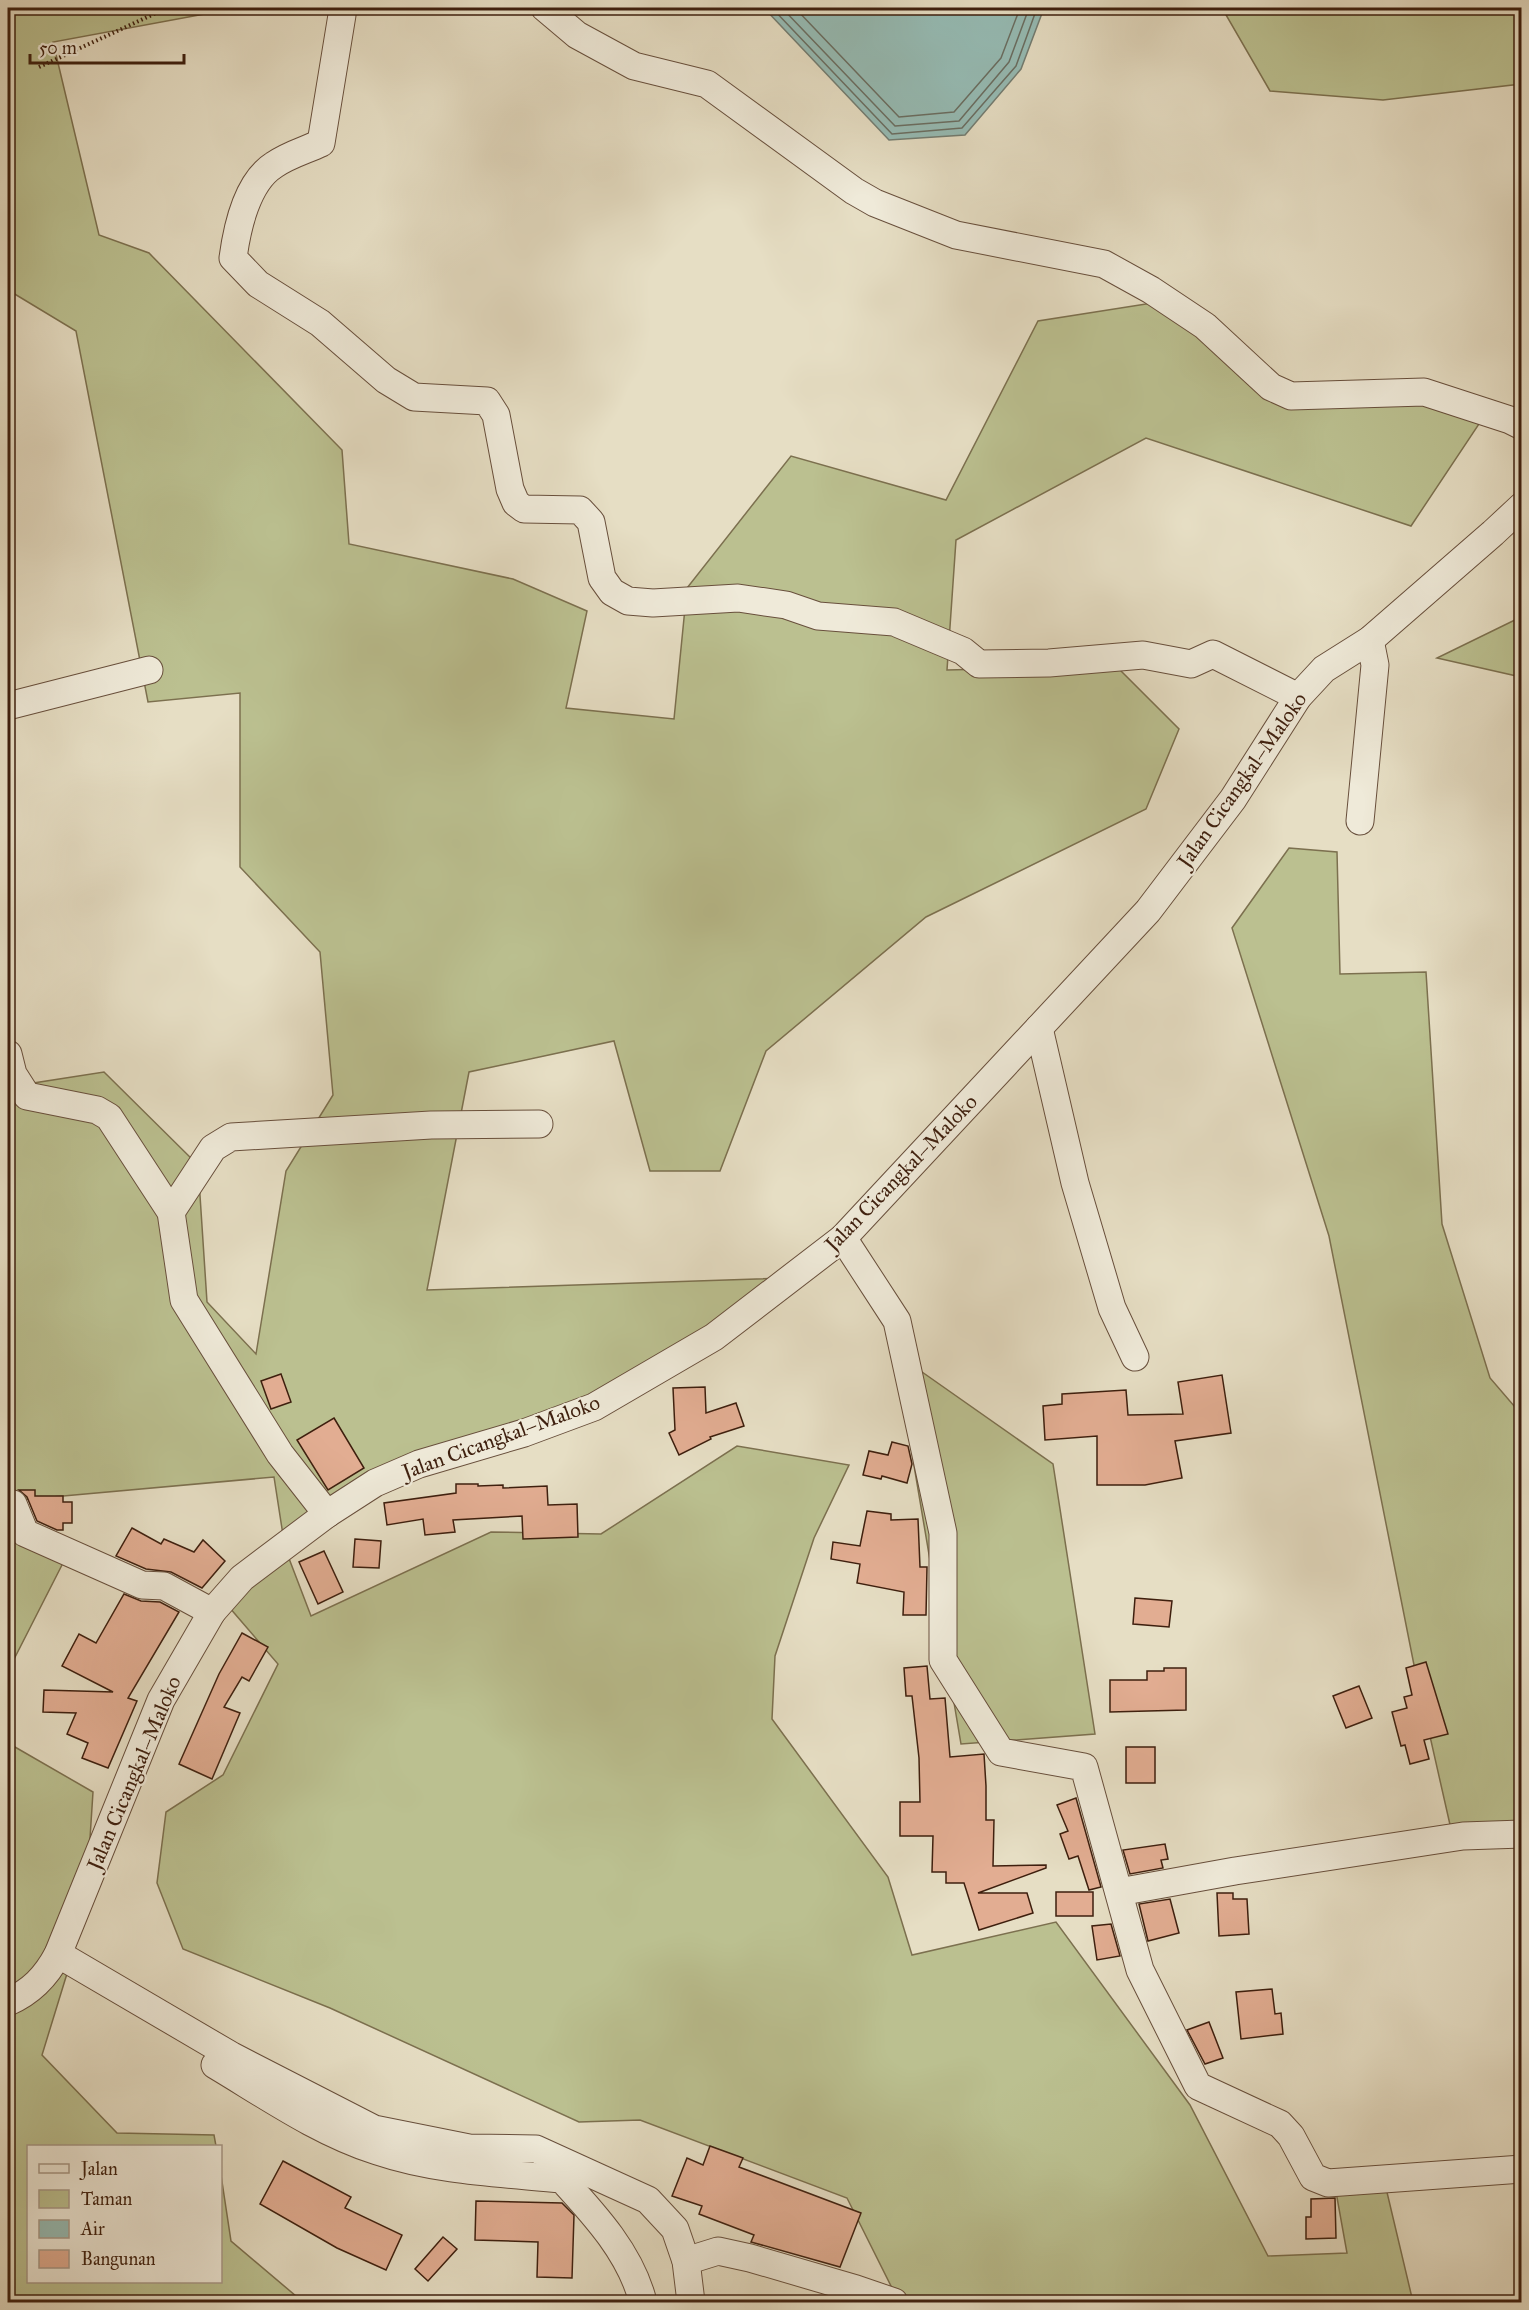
<svg xmlns="http://www.w3.org/2000/svg" width="1529" height="2310" viewBox="0 0 1529 2310" font-family="'IM FELL Great Primer',serif">
  <rect width="100%" height="100%" fill="#e6dec4"/>
  <filter id="stains"><feTurbulence type="fractalNoise" baseFrequency=".00333" numOctaves="4"/><feColorMatrix values="0 0 0 0 .2 0 0 0 0 .09 0 0 0 0 .02 0 0 0 .5 -.17"/></filter>
  <radialGradient id="worn" r=".72"><stop offset=".6" stop-color="#630" stop-opacity="0"/><stop offset="1" stop-color="#630" stop-opacity=".3"/></radialGradient>
  <!-- green -->
  <g fill="#bbc090" stroke="#7c704f" stroke-width="1.5">
    <polygon points="8,8 237,8 53,42 99,235 149,253 342,450 349,544 513,579 587,611 566,708 674,719 687,588 791,456 946,500 1038,321 1165,301 1300,400 1410,388 1485,415 1411,526 1146,438 956,540 947,670 1116,666 1179,729 1146,809 926,917 766,1051 720,1171 650,1171 614,1041 469,1072 427,1290 785,1278 595,1403 408,1460 285,1548 311,1616 491,1532 601,1534 737,1446 849,1465 814,1538 775,1656 772,1719 888,1877 912,1955 1056,1922 1190,2105 1268,2256 1347,2253 1336,2192 1386,2188 1413,2302 899,2302 847,2198 640,2120 579,2122 330,2008 183,1949 157,1883 166,1812 223,1775 278,1664 223,1600 285,1548 274,1477 8,1501 8,1087 104,1072 198,1165 207,1302 256,1354 286,1171 333,1095 320,952 240,867 240,693 148,702 76,331 8,290"/>
    <polygon points="1222,8 1521,8 1521,84 1383,100 1270,91"/>
    <polygon points="1521,617 1521,677 1437,658"/>
    <polygon points="1289,848 1337,852 1340,974 1426,972 1442,1224 1490,1378 1521,1414 1521,1836 1453,1838 1415,1670 1329,1236 1232,928"/>
    <polygon points="895,1353 1053,1464 1095,1734 961,1744"/>
    <polygon points="8,1518 64,1561 8,1671"/>
    <polygon points="8,1743 93,1792 85,1915 42,2055 117,2133 214,2135 216,2146 28,2146 28,2282 220,2282 221,2175 231,2241 303,2302 8,2302"/>
  </g>
  <!-- water -->
  <polygon fill="#96bcb5" stroke="#737d72" stroke-width="1.5" points="764,8 1044,8 1021,69 965,135 889,140"/>
  <g fill="none" stroke-linecap="round" stroke-linejoin="round">
    <!-- shore -->
    <g stroke="#6a6e62" stroke-width="1.5">
      <polyline points="772,8 892,134 962,128 1016,66 1037,8"/>
      <polyline points="782,8 895,126 959,121 1009,62 1029,8"/>
      <polyline points="795,8 899,117 954,112 1001,58 1020,8"/>
    </g>
  </g>
  <!-- building -->
  <g fill="#e2ad92" stroke="#3e1f0e" stroke-width="1.5">
    <polygon points="281,1374 291,1402 271,1409 261,1381"/>
    <polygon points="1222,1375 1231,1433 1175,1441 1182,1478 1145,1485 1097,1485 1097,1436 1045,1440 1043,1406 1062,1404 1062,1394 1126,1390 1128,1415 1183,1414 1178,1382"/>
    <polygon points="705,1387 706,1413 736,1403 744,1426 710,1437 711,1439 679,1455 669,1433 675,1430 673,1388"/>
    <polygon points="334,1418 364,1468 328,1490 297,1440"/>
    <polygon points="892,1442 908,1446 912,1464 907,1483 882,1476 881,1479 863,1475 869,1451 888,1455"/>
    <polygon points="456,1484 478,1484 478,1486 503,1485 503,1488 547,1486 548,1505 577,1504 578,1537 523,1539 522,1516 453,1520 455,1532 425,1535 423,1519 387,1525 384,1503 456,1493"/>
    <polygon points="19,1490 35,1490 35,1496 63,1496 63,1502 72,1502 72,1523 63,1523 63,1530 57,1530 37,1521 27,1497"/>
    <polygon points="867,1511 891,1514 891,1520 918,1519 920,1567 927,1567 926,1615 903,1615 904,1592 857,1583 860,1564 831,1559 833,1542 860,1546"/>
    <polygon points="132,1528 161,1544 164,1539 194,1552 203,1540 225,1561 202,1588 171,1572 146,1569 116,1556"/>
    <polygon points="355,1539 381,1541 379,1568 353,1567"/>
    <polygon points="324,1551 343,1592 318,1604 299,1562"/>
    <polygon points="124,1594 141,1601 160,1602 179,1612 128,1698 137,1701 108,1768 82,1758 88,1743 67,1734 76,1713 43,1712 44,1690 113,1692 62,1666 79,1634 96,1643"/>
    <polygon points="1135,1598 1172,1601 1169,1627 1133,1624"/>
    <polygon points="242,1633 268,1647 249,1681 242,1677 224,1707 240,1713 212,1779 179,1764 219,1674"/>
    <polygon points="1426,1662 1448,1734 1424,1740 1429,1759 1410,1764 1405,1745 1401,1746 1392,1712 1407,1708 1404,1697 1412,1695 1406,1668"/>
    <polygon points="927,1666 930,1699 945,1698 950,1757 984,1754 986,1786 986,1820 994,1820 993,1866 1046,1865 1046,1868 978,1893 1027,1893 1033,1913 979,1930 964,1883 946,1883 946,1872 932,1872 933,1836 900,1836 900,1802 920,1802 919,1758 912,1696 906,1696 904,1668"/>
    <polygon points="1164,1668 1186,1668 1186,1710 1110,1712 1110,1680 1147,1680 1147,1671 1164,1671"/>
    <polygon points="1359,1686 1372,1718 1346,1728 1333,1696"/>
    <rect x="1126" y="1747" width="29" height="36"/>
    <polygon points="1076,1798 1101,1887 1089,1890 1078,1856 1069,1859 1060,1834 1068,1831 1057,1805"/>
    <polygon points="1165,1844 1168,1859 1161,1860 1163,1868 1130,1874 1123,1850"/>
    <rect x="1056" y="1892" width="37" height="24"/>
    <polygon points="1217,1893 1233,1893 1233,1899 1247,1899 1249,1934 1219,1936"/>
    <polygon points="1170,1899 1179,1933 1148,1941 1139,1904"/>
    <polygon points="1111,1924 1120,1956 1097,1960 1092,1926"/>
    <polygon points="1272,1989 1275,2014 1281,2013 1283,2034 1241,2039 1236,1992"/>
    <polygon points="1209,2022 1223,2058 1205,2064 1187,2030"/>
    <polygon points="710,2146 743,2158 739,2167 861,2213 840,2267 751,2242 754,2235 699,2214 702,2206 672,2196 687,2158 703,2165"/>
    <polygon points="283,2161 351,2197 345,2208 402,2235 386,2270 337,2248 260,2204"/>
    <polygon points="1335,2198 1336,2238 1306,2239 1306,2217 1311,2217 1311,2199"/>
    <polygon points="476,2201 562,2203 574,2215 572,2278 537,2277 538,2242 475,2240"/>
    <polygon points="443,2237 457,2249 428,2281 415,2269"/>
  </g>
  <g fill="none" stroke-linecap="round" stroke-linejoin="round">
    <!-- minor casing -->
    <g stroke="#684f3c" stroke-width="29">
      <g id="minor">
        <path d="M341 8 342 15 321 143C306 150 288 155 274 165 247 182 237 228 233 258L258 284 320 323 386 380 414 397 487 401 496 415 510 489 516 503 524 509 580 510 591 522 602 578 612 592 628 601 653 603 738 598 786 605 818 616 894 622 963 651 979 664 1049 663 1143 655 1191 664 1213 654 1298 697"/>
        <polyline points="545,8 577,35 634,66 707,84 854,191 875,203 956,235 1104,264 1151,290 1205,326 1271,387 1291,396 1424,392 1510,420 1522,426"/>
        <polyline points="8,706 149,670"/>
        <polyline points="1360,821 1375,665 1370,640"/>
        <polyline points="1039,1028 1075,1183 1112,1308 1135,1357"/>
        <polyline points="8,1054 13,1074 27,1096 97,1110 109,1117 171,1212 184,1300 280,1454 327,1514"/>
        <polyline points="171,1212 213,1148 231,1137 431,1125 539,1124"/>
        <polyline points="843,1238 897,1321 943,1533 943,1660 1001,1752 1084,1767 1140,1970 1198,2086 1280,2124 1291,2136 1313,2177 1328,2183 1522,2169"/>
        <polyline points="13,1504 25,1533 142,1585 164,1586 212,1612"/>
        <polyline points="1119,1892 1235,1871 1463,1836 1522,1834"/>
        <polyline points="58,1954 232,2056 374,2129 469,2148 536,2149 648,2200 675,2229 686,2261 691,2302"/>
        <path d="M8 2002C31 1992 46 1977 58 1954L161 1700 212 1612 242 1578 327 1514 375 1483 419 1464 524 1433 594 1407 714 1337 843 1238 1148 911 1233 799 1298 697 1324 669 1370 640 1493 533 1522 506"/>
        <path d="M215 2065C267 2096 318 2132 377 2151 436 2171 500 2173 562 2179 595 2215 631 2254 643 2302"/>
        <polyline points="686,2261 718,2251 750,2258 856,2289 894,2302"/>
      </g>
    </g>
    <!-- path -->
    <polyline stroke="#3e1f0e" stroke-width="4" stroke-dasharray="1.5 3" stroke-linecap="butt" points="39,67 167,8"/>
    <!-- minor -->
    <use href="#minor" stroke="#efead9" stroke-width="27"/>
  </g>
  <g text-anchor="middle" stroke-width="4.5" stroke-linejoin="round" paint-order="stroke">
    <!-- street labels -->
    <g font-size="21" fill="#3e1f0e" stroke="#efead9">
      <text transform="translate(1242 780) rotate(-55)" y="7">Jalan Cicangkal–Maloko</text>
      <text transform="translate(901 1173) rotate(-46)" y="7">Jalan Cicangkal–Maloko</text>
      <text transform="translate(501 1437) rotate(-20)" y="7">Jalan Cicangkal–Maloko</text>
      <text transform="translate(134 1773) rotate(-67)" y="7">Jalan Cicangkal–Maloko</text>
    </g>
  </g>
  <!-- margin -->
  <rect width="1529" height="2310" fill="none" stroke="#e6dec4" stroke-width="30"/>
  <rect x="9" y="9" width="1511" height="2292" fill="none" stroke="#3e1f0e" stroke-width="3"/>
  <rect x="15" y="15" width="1499" height="2280" fill="none" stroke="#3e1f0e" stroke-width="1.5"/>
  <!-- legend -->
  <rect x="27" y="2145" width="195" height="138" fill="#efead9" stroke="#a89988" stroke-width="1.5"/>
  <rect x="39" y="2164" width="30" height="9" fill="#efead9" stroke="#a89988" stroke-width="1.5"/>
  <text x="81" y="2175" font-size="18" fill="#3e1f0e">Jalan</text>
  <rect x="39" y="2190" width="30" height="18" fill="#bbc090" stroke="#a89988" stroke-width="1.5"/>
  <text x="81" y="2205" font-size="18" fill="#3e1f0e">Taman</text>
  <rect x="39" y="2220" width="30" height="18" fill="#96bcb5" stroke="#a89988" stroke-width="1.5"/>
  <text x="81" y="2235" font-size="18" fill="#3e1f0e">Air</text>
  <rect x="39" y="2250" width="30" height="18" fill="#e2ad92" stroke="#a89988" stroke-width="1.5"/>
  <text x="81" y="2265" font-size="18" fill="#3e1f0e">Bangunan</text>
  <!-- scale -->
  <path d="M30 54v9h154v-9" fill="none" stroke="#3e1f0e" stroke-width="3"/>
  <text x="39" y="54" font-size="18" fill="#3e1f0e" stroke="#efead9" stroke-width="4.5" paint-order="stroke">50 m</text>
  <rect width="100%" height="100%" filter="url(#stains)"/>
  <rect width="100%" height="100%" fill="url(#worn)"/>
</svg>
